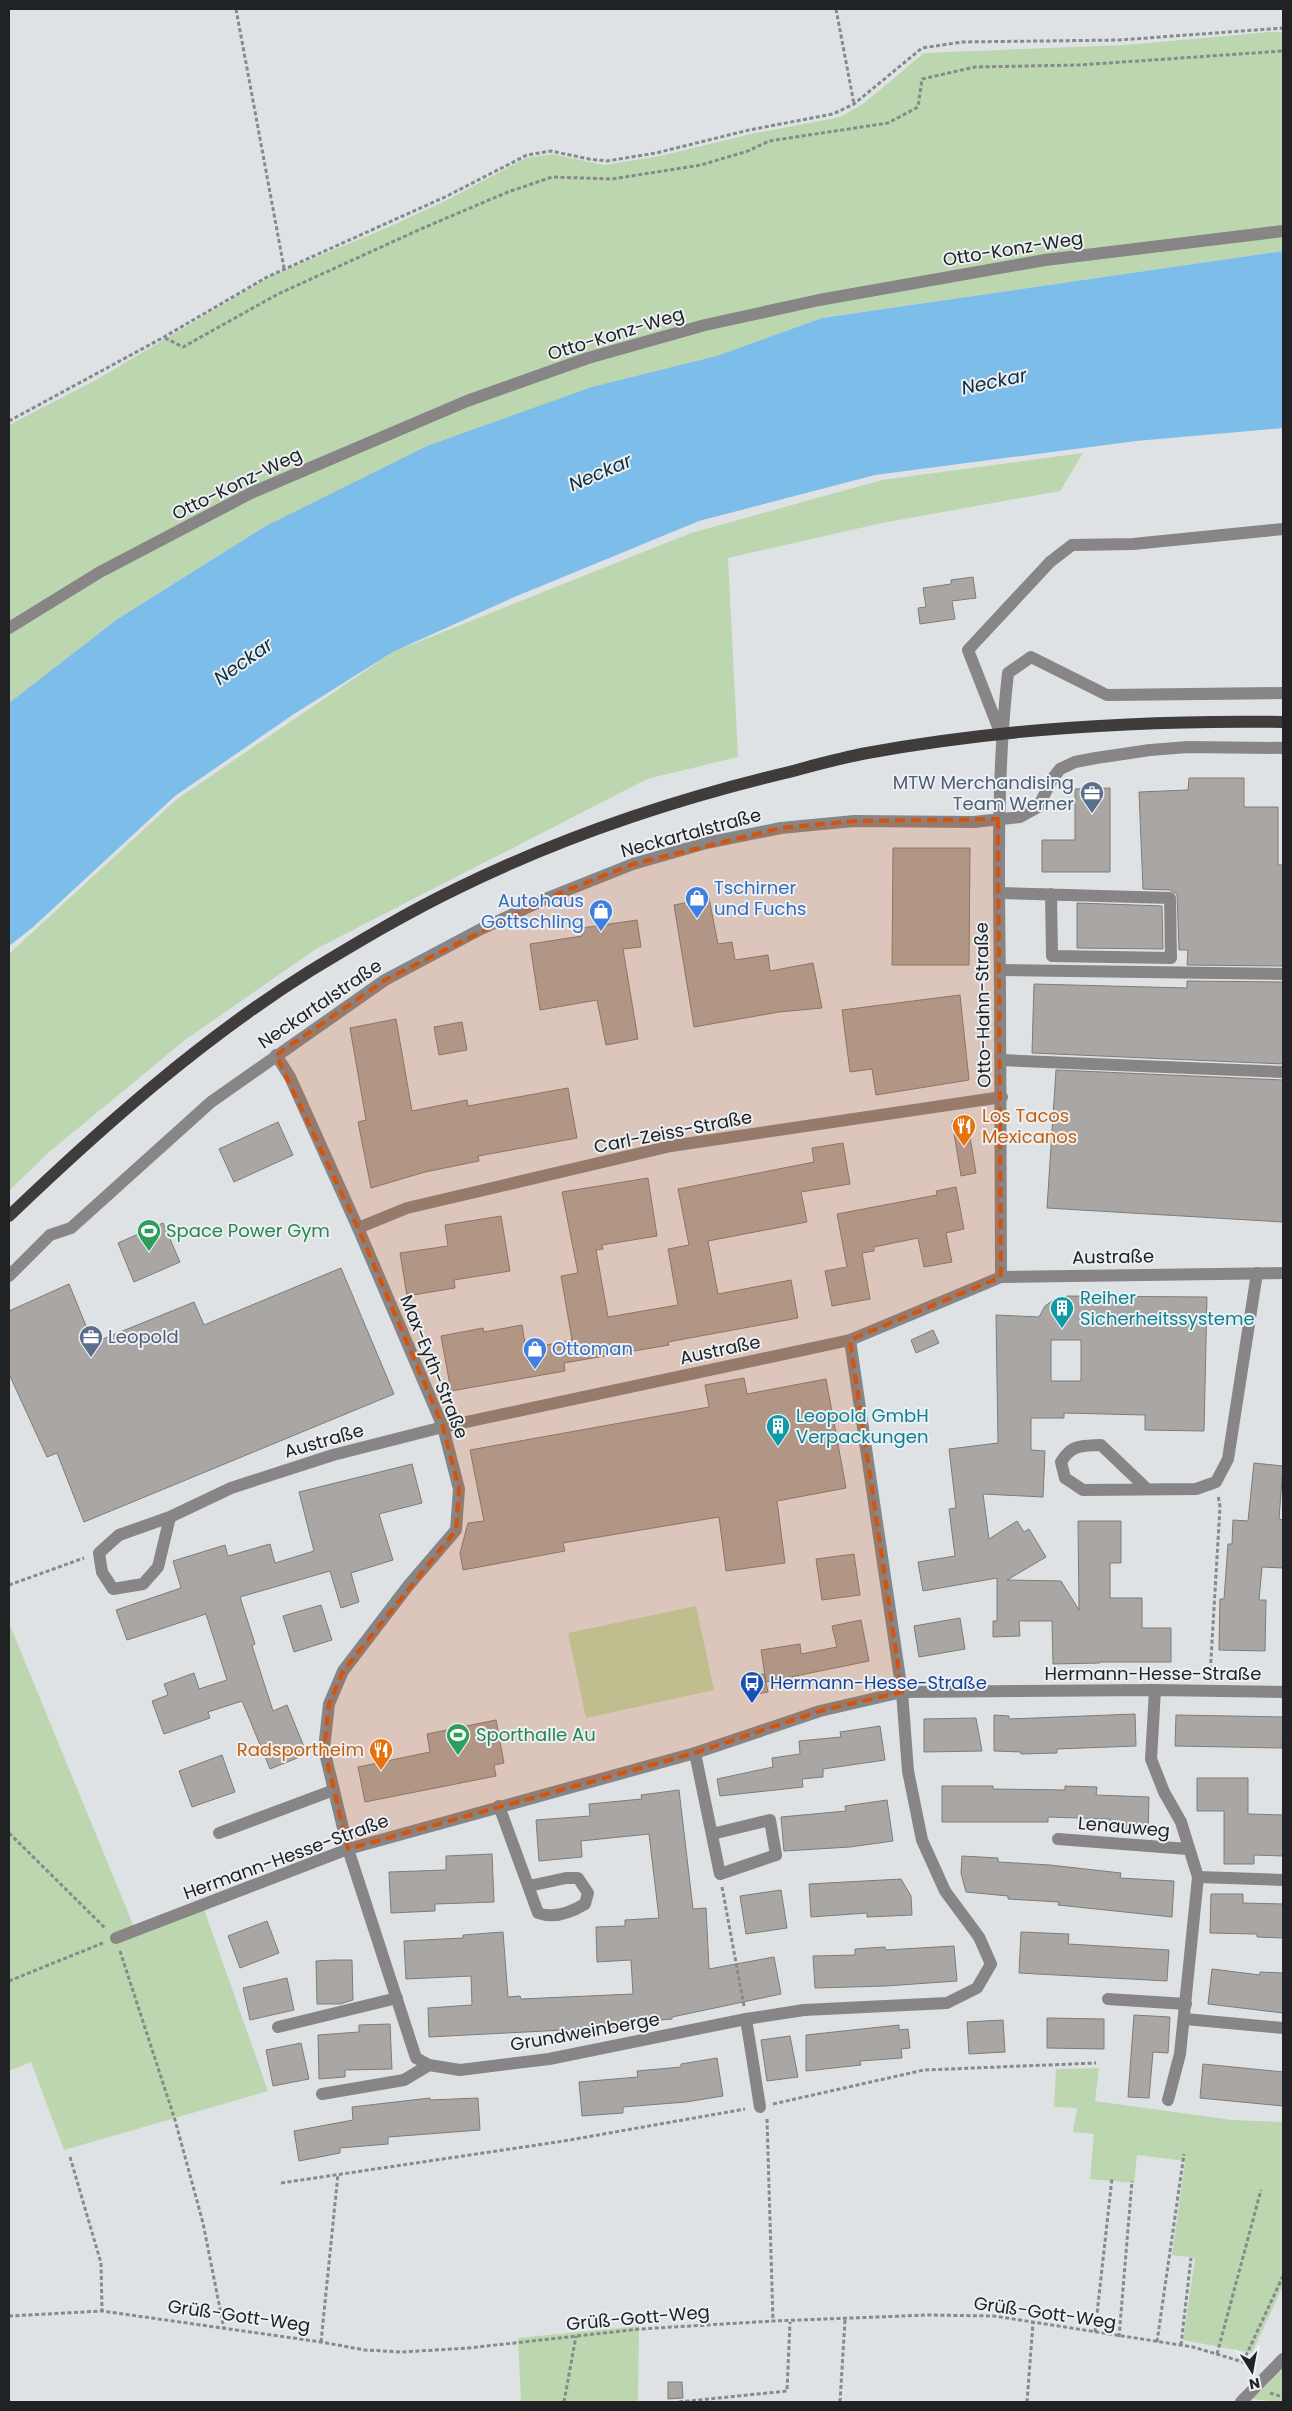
<svg xmlns="http://www.w3.org/2000/svg" width="1292" height="2411" viewBox="0 0 1292 2411" font-family="Poppins,sans-serif">
  <rect width="100%" height="100%" fill="#dfe2e5"/>
  <!-- green -->
  <g fill="#bcd7af">
    <polygon points="1269,32 1283,32 1283,251 822,318 264,527 116,620 9,703 9,425 96,380 273,275 384,229 447,200 526,158 552,154 604,165 660,156 751,134 840,117 863,104 924,53 1126,45"/>
    <polygon points="1083,453 1060,491 882,523 728,558 738,757 647,779 316,949 185,1040 48,1153 9,1191 9,954 177,799 393,652 691,533 882,480"/>
    <polygon points="696,1606 714,1690 586,1718 568,1633"/>
    <polygon points="9,1623 137,1934 204,1909 268,2091 64,2150 31,2062 9,2071"/>
    <polygon points="1099,2068 1095,2101 1232,2120 1283,2122 1283,2286 1252,2353 1183,2340 1195,2258 1172,2255 1185,2161 1137,2155 1134,2183 1090,2179 1094,2134 1073,2132 1077,2108 1054,2107 1056,2069"/>
    <polygon points="639,2326 638,2402 521,2402 518,2338"/>
    <polygon points="1283,2369 1283,2402 1252,2399"/>
  </g>
  <!-- water -->
  <polygon fill="#7dbde9" points="1283,251 1283,428 1136,441 875,475 699,521 512,598 393,652 294,714 175,796 32,928 9,946 9,703 116,620 264,527 427,446 592,387 717,356 822,318"/>
  <!-- building -->
  <g fill="#a9a6a3" stroke="#7e7c79" fill-rule="evenodd">
    <polygon points="973,577 976,598 952,601 955,619 920,624 918,608 926,607 923,588 951,584 951,580"/>
    <polygon points="1189,778 1244,778 1244,807 1278,807 1278,865 1283,865 1283,966 1187,965 1188,950 1179,950 1177,894 1170,890 1143,889 1139,792 1188,790"/>
    <polygon points="1110,788 1110,872 1042,872 1042,840 1075,840 1075,789"/>
    <polygon points="893,848 970,848 969,965 892,965"/>
    <polygon points="709,898 718,944 732,942 735,960 768,955 770,971 813,963 822,1008 779,1012 694,1027 674,905"/>
    <polygon points="1077,903 1162,906 1163,949 1077,948"/>
    <polygon points="637,920 641,947 623,949 638,1039 606,1045 597,1000 540,1010 530,944 582,936 582,928"/>
    <polygon points="1187,981 1283,982 1283,1064 1032,1053 1034,984 1187,988"/>
    <polygon points="960,995 969,1080 876,1095 872,1069 850,1072 842,1010"/>
    <polygon points="396,1019 412,1111 467,1100 468,1106 568,1088 577,1138 478,1156 479,1161 425,1172 371,1188 358,1122 366,1120 350,1028"/>
    <polygon points="462,1022 467,1050 439,1055 434,1027"/>
    <polygon points="1056,1070 1283,1080 1283,1222 1047,1208"/>
    <polygon points="967,1119 976,1173 961,1176 952,1121"/>
    <polygon points="278,1122 293,1155 234,1182 219,1149"/>
    <polygon points="843,1143 850,1184 801,1192 807,1222 708,1241 718,1294 791,1280 798,1318 668,1342 669,1345 564,1363 565,1371 451,1391 441,1336 483,1328 484,1332 522,1325 526,1349 572,1340 561,1276 578,1273 562,1192 648,1178 657,1236 602,1245 603,1249 596,1250 608,1317 678,1305 668,1249 689,1245 678,1189 814,1162 812,1148"/>
    <polygon points="956,1187 964,1229 946,1233 952,1262 924,1267 918,1238 874,1247 874,1251 862,1253 870,1299 832,1306 825,1271 847,1267 837,1214 937,1195 936,1191"/>
    <polygon points="501,1216 510,1271 454,1280 455,1288 407,1296 400,1253 448,1246 445,1225"/>
    <polygon points="163,1223 180,1262 134,1282 118,1243"/>
    <polygon points="341,1268 394,1394 84,1522 57,1453 47,1457 9,1374 9,1311 69,1284 93,1343 194,1302 204,1325"/>
    <path d="M1068 1296 1207 1297 1204 1431 1145 1430V1415L1064 1413V1418H1031V1450L1045 1451 1043 1497 983 1494 989 1539 1017 1521 1024 1532 1029 1529 1046 1557 1007 1580 1061 1581 1079 1610 1078 1521H1121V1563H1110V1598H1142V1628H1171V1662H1100V1663L1053 1664 1052 1621H1019L1020 1636 993 1637V1621H997V1578L923 1591 918 1562 955 1556 949 1509 956 1508 949 1449 998 1443 996 1315 1039 1317 1045 1306 1055 1299ZM1051 1340H1081V1381H1051Z"/>
    <polygon points="933,1330 939,1343 916,1353 911,1340"/>
    <polygon points="744,1378 747,1394 826,1379 846,1488 777,1501 785,1563 726,1571 719,1517 563,1543 565,1551 463,1570 460,1553 468,1523 484,1521 470,1450 709,1407 705,1385"/>
    <polygon points="1254,1463 1283,1466 1279,1519 1283,1520 1283,1568 1262,1567 1259,1600 1266,1600 1265,1651 1219,1650 1220,1599 1224,1599 1228,1544 1232,1544 1233,1520 1248,1521"/>
    <polygon points="412,1464 422,1503 379,1514 393,1560 351,1573 359,1602 341,1608 330,1571 240,1597 255,1644 252,1646 273,1711 287,1705 307,1754 270,1769 242,1701 208,1712 210,1718 164,1734 152,1701 168,1695 164,1684 194,1673 199,1689 227,1680 206,1614 127,1640 116,1610 181,1588 173,1561 225,1545 228,1556 270,1544 275,1563 314,1551 299,1492"/>
    <polygon points="854,1554 860,1595 822,1600 816,1559"/>
    <polygon points="321,1605 332,1640 294,1652 283,1616"/>
    <polygon points="960,1618 965,1649 919,1657 914,1626"/>
    <polygon points="861,1620 869,1661 766,1682 761,1650 800,1644 801,1654 837,1647 832,1626"/>
    <polygon points="764,1674 768,1692 752,1695 749,1676"/>
    <polygon points="1135,1714 1136,1746 1057,1749 1057,1753 1021,1754 1021,1752 994,1751 994,1715 1009,1716 1009,1719"/>
    <polygon points="1176,1715 1283,1717 1282,1748 1175,1746"/>
    <polygon points="976,1718 982,1751 924,1752 924,1719"/>
    <polygon points="496,1720 504,1763 494,1765 496,1776 365,1802 358,1767 430,1752 427,1734"/>
    <polygon points="880,1726 885,1760 823,1769 823,1777 802,1779 803,1787 720,1796 717,1779 773,1767 772,1758 800,1754 799,1741 841,1737 840,1732"/>
    <polygon points="222,1755 235,1792 192,1807 179,1771"/>
    <polygon points="1197,1778 1248,1778 1248,1814 1283,1815 1283,1856 1254,1855 1254,1864 1224,1864 1224,1811 1197,1811"/>
    <polygon points="942,1786 993,1786 993,1789 1065,1790 1065,1786 1097,1787 1096,1795 1149,1797 1148,1832 1110,1830 1110,1819 1048,1817 1048,1822 942,1822"/>
    <polygon points="679,1790 693,1909 706,1908 709,1969 774,1957 781,1994 672,2017 672,2019 622,2023 623,2027 429,2037 428,2008 472,2005 471,1976 406,1979 404,1941 463,1938 463,1935 503,1932 508,1997 520,1996 521,1999 633,1994 631,1960 597,1962 596,1927 625,1926 625,1920 659,1918 649,1834 581,1841 582,1857 539,1861 536,1820 590,1816 589,1804 642,1799 641,1795"/>
    <polygon points="887,1800 893,1841 850,1847 784,1851 781,1817 846,1811 845,1806"/>
    <polygon points="492,1854 494,1902 435,1904 435,1911 391,1913 389,1872 446,1870 446,1856"/>
    <polygon points="962,1856 998,1858 998,1862 1050,1865 1121,1873 1120,1878 1174,1881 1172,1917 1058,1905 1059,1902 1008,1899 1008,1896 966,1892 961,1873"/>
    <polygon points="901,1879 911,1896 912,1915 867,1917 867,1913 811,1917 809,1884"/>
    <polygon points="781,1890 787,1928 746,1934 740,1896"/>
    <polygon points="1211,1894 1243,1894 1243,1903 1283,1904 1283,1938 1257,1937 1257,1934 1210,1933"/>
    <polygon points="267,1921 279,1953 240,1968 228,1936"/>
    <polygon points="1021,1932 1069,1934 1068,1944 1169,1950 1167,1981 1019,1973"/>
    <polygon points="954,1946 957,1981 886,1986 815,1988 813,1956 855,1955 855,1949 885,1947 885,1950"/>
    <polygon points="334,1960 352,1960 353,2000 340,2004 317,2004 316,1961"/>
    <polygon points="1212,1969 1260,1975 1260,1972 1283,1973 1283,2013 1208,2004"/>
    <polygon points="287,1978 294,2010 250,2020 243,1988"/>
    <polygon points="1134,2015 1170,2017 1168,2053 1153,2052 1149,2098 1128,2097"/>
    <polygon points="1047,2018 1104,2019 1104,2049 1047,2048"/>
    <polygon points="1003,2020 1005,2052 969,2054 967,2022"/>
    <polygon points="390,2024 392,2069 345,2070 345,2077 319,2079 318,2035 359,2032 359,2025"/>
    <polygon points="899,2025 899,2030 908,2029 910,2048 901,2049 902,2058 860,2061 861,2065 806,2071 806,2035"/>
    <polygon points="790,2036 798,2077 767,2081 761,2040"/>
    <polygon points="301,2043 309,2079 273,2086 266,2050"/>
    <polygon points="717,2058 723,2096 686,2102 623,2107 623,2113 582,2116 579,2082 638,2077 637,2071 681,2067 681,2064"/>
    <polygon points="1203,2064 1283,2072 1283,2106 1200,2098"/>
    <polygon points="430,2098 430,2100 478,2098 480,2130 388,2137 388,2144 340,2148 340,2153 299,2161 294,2131 353,2120 352,2107"/>
    <polygon points="668,2382 682,2382 683,2398 668,2399"/>
  </g>
  <g fill="none" stroke-linecap="round" stroke-linejoin="round">
    <!-- path -->
    <g stroke="#878a8c" stroke-width="3" stroke-dasharray="4 2.5" stroke-linecap="butt">
      <polyline points="236,9 284,268"/>
      <polyline points="836,9 854,104"/>
      <polyline points="165,338 183,347 278,294 423,228 508,192 552,177 612,179 701,165 748,151 769,141 888,123 918,107 922,79 975,67 1079,65 1283,51"/>
      <polyline points="9,421 164,337 267,277 445,197 527,155 551,151 589,159 607,161 656,153 749,130 833,114 854,104 922,48 962,42 1119,40 1283,28"/>
      <polyline points="9,1585 84,1558"/>
      <polyline points="1210,1676 1220,1507 1218,1495"/>
      <polyline points="9,1833 105,1928"/>
      <polyline points="722,1887 744,2006"/>
      <polyline points="120,1951 175,2120 203,2223 224,2329"/>
      <polyline points="9,1981 103,1943"/>
      <polyline points="773,2104 924,2070 1096,2063"/>
      <polyline points="767,2119 773,2321"/>
      <polyline points="70,2157 101,2263 102,2311"/>
      <polyline points="281,2183 564,2141 745,2109"/>
      <polyline points="9,2316 102,2311 321,2342 365,2350 402,2352 469,2348 640,2329 773,2321 928,2315 994,2316 1193,2347 1243,2362 1255,2369"/>
      <polyline points="1095,2332 1112,2178"/>
      <polyline points="1119,2337 1132,2181"/>
      <polyline points="321,2342 338,2174"/>
      <polyline points="1157,2342 1184,2154"/>
      <polyline points="1181,2345 1191,2258"/>
      <polyline points="1217,2354 1261,2190"/>
      <polyline points="1243,2362 1283,2276"/>
      <polyline points="1270,2393 1283,2397"/>
      <polyline points="564,2402 576,2336"/>
      <polyline points="679,2402 787,2391 790,2322"/>
      <polyline points="840,2402 845,2320"/>
      <polyline points="1027,2402 1033,2323"/>
    </g>
    <!-- minor -->
    <g stroke="#878585" stroke-width="12">
      <polyline points="9,628 100,572 251,493 467,401 588,358 705,325 819,300 1045,260 1283,231"/>
      <polyline points="1000,732 968,650 1050,562 1072,545 1133,544 1283,529"/>
      <polyline points="999,893 1170,898 1171,958 1052,956 1051,894"/>
      <polyline points="1000,970 1283,974"/>
      <polyline points="276,1055 290,1077 358,1228 443,1427 459,1489 456,1530 408,1586 343,1671 329,1704 324,1749 348,1849 416,2058 429,2065 460,2070 549,2059 746,2019 804,2010 947,2003 977,1988 991,1964 979,1937 945,1891 922,1840 908,1771 902,1692 850,1340"/>
      <polyline points="1001,1060 1283,1072"/>
      <polyline points="358,1228 407,1208 671,1146 1002,1097"/>
      <polyline points="9,1276 50,1235 71,1228 211,1102 385,980 481,929 550,897 633,864 706,843 781,828 854,821 974,822 1020,817 1038,807 1053,778 1060,769 1075,762 1096,758 1150,750 1188,747 1283,748"/>
      <path d="M1001 1277C1001 1181 1001 1085 1000 990 999 883 996 779 1008 673L1031 657 1107 695 1283 693"/>
      <path d="M1146 1488 1101 1445C1081 1446 1072 1444 1061 1462L1065 1478 1083 1490 1196 1489 1216 1482 1228 1459 1257 1273"/>
      <polyline points="170,1517 158,1567 143,1584 113,1589 102,1572 99,1553 119,1535 170,1517 231,1488 333,1455 443,1427 850,1340 1001,1277 1283,1273"/>
      <polyline points="1155,1690 1151,1759 1164,1792 1181,1822 1198,1877 1180,2054 1168,2100"/>
      <polyline points="695,1753 720,1874 776,1855 770,1820 712,1834"/>
      <path d="M499 1806 538 1913C554 1919 570 1913 585 1904L588 1893 578 1878H566L529 1886"/>
      <polyline points="219,1833 334,1790"/>
      <polyline points="1058,1839 1188,1849"/>
      <polyline points="1198,1877 1283,1880"/>
      <polyline points="116,1938 348,1849 695,1753 820,1711 902,1692 1155,1690 1283,1692"/>
      <polyline points="1108,1999 1186,2004"/>
      <polyline points="746,2019 760,2107"/>
      <polyline points="1185,2019 1283,2028"/>
      <polyline points="278,2027 397,1998"/>
      <polyline points="322,2094 404,2080 429,2065"/>
      <polyline points="1241,2402 1283,2359"/>
    </g>
    <!-- major -->
    <path stroke="#403c3c" stroke-width="12" d="M9 1216C102 1127 200 1040 310 971 358 942 408 912 458 888 562 837 672 800 785 773 812 766 840 758 867 753 1004 728 1145 720 1283 722"/>
  </g>
  <!-- marked area -->
  <path fill="#d4540e" fill-opacity="0.2" stroke="#d4540e" stroke-width="4" stroke-dasharray="10 6" stroke-linejoin="round" d="M998 819 1001 1277 850 1340 902 1692 820 1711 695 1753 348 1849 324 1749 329 1704 343 1671 456 1530 459 1489 443 1427 358 1228 276 1055 385 980 550 897 633 864 781 828 854 821Z"/>
  <!-- icons -->
  <defs>
    <g id="office-pin" transform="scale(1.25)"><path d="M0 17L-7.5 6A9.5 9.5 0 1 1 7.5 6Z" fill="#5c6f8a" stroke="#eceff3"/><path d="M-6-3h4V-5.5h4V-3h4V5H-6ZM-1-4.5V-3h2v-1.5ZM-6 0V1H6V0Z" fill="#fff"/></g>
    <g id="shop-pin" transform="scale(1.25)"><path d="M0 17L-7.5 6A9.5 9.5 0 1 1 7.5 6Z" fill="#3f7fe0" stroke="#eceff3"/><path d="M-5-2.5h2.3a2.7 3.5 0 0 1 5.4 0H5L5.5 6h-11ZM-1.5-2.5h3a1.5 2.3 0 0 0-3 0Z" fill="#fff"/></g>
    <g id="restaurant-pin" transform="scale(1.25)"><path d="M0 17L-7.5 6A9.5 9.5 0 1 1 7.5 6Z" fill="#e8710a" stroke="#eceff3"/><path d="M-5-6h1v4h1v-4h1v4h1v-4h1v5L-1.5 .5V6h-2V.5L-5-1ZM5-6V6H3V1.5H1.5Q1.5-4 5-6Z" fill="#fff"/></g>
    <g id="stadium-pin" transform="scale(1.25)"><path d="M0 17L-7.5 6A9.5 9.5 0 1 1 7.5 6Z" fill="#2e9e5b" stroke="#eceff3"/><path d="M0-5a6.5 5 0 1 0 0 10a6.5 5 0 1 0 0-10ZM-3.5-1.8h7v3.6h-7Z" fill="#fff"/></g>
    <g id="building-pin" transform="scale(1.25)"><path d="M0 17L-7.5 6A9.5 9.5 0 1 1 7.5 6Z" fill="#0f9aa8" stroke="#eceff3"/><path d="M-4-6H4V6H1V3H-1V6H-4ZM-2.5-4.3h1.7v1.8h-1.7ZM.8-4.3h1.7v1.8H.8ZM-2.5-1h1.7V.8h-1.7ZM.8-1h1.7V.8H.8Z" fill="#fff"/></g>
    <g id="bus-pin" transform="scale(1.25)"><path d="M0 17L-7.5 6A9.5 9.5 0 1 1 7.5 6Z" fill="#1a4fb4" stroke="#eceff3"/><path d="M-5-6H5V4H4V6H2V4H-2V6H-4V4H-5ZM-3.5-4V0h7V-4ZM-3.5 1.2v1.5H-2V1.2ZM2 1.2v1.5H3.5V1.2Z" fill="#fff"/></g>
  </defs>
  <g fill-rule="evenodd">
    <use href="#office-pin" x="1092" y="793"/>
    <use href="#shop-pin" x="697" y="898"/>
    <use href="#shop-pin" x="601" y="911"/>
    <use href="#restaurant-pin" x="964" y="1126"/>
    <use href="#stadium-pin" x="149" y="1231"/>
    <use href="#building-pin" x="1062" y="1308"/>
    <use href="#office-pin" x="91" y="1337"/>
    <use href="#shop-pin" x="535" y="1349"/>
    <use href="#building-pin" x="778" y="1426"/>
    <use href="#bus-pin" x="752" y="1683"/>
    <use href="#stadium-pin" x="458" y="1735"/>
    <use href="#restaurant-pin" x="381" y="1750"/>
  </g>
  <g text-anchor="middle" stroke-width="4" stroke-linejoin="round" paint-order="stroke">
    <!-- street labels -->
    <g font-size="18" fill="#202223" stroke="#eceff3">
      <text transform="translate(1013 249) rotate(-9)" y="6">Otto-Konz-Weg</text>
      <text transform="translate(616 334) rotate(-17)" y="6">Otto-Konz-Weg</text>
      <text transform="translate(237 484) rotate(-26)" y="6">Otto-Konz-Weg</text>
      <text transform="translate(691 833) rotate(-15)" y="6">Neckartalstraße</text>
      <text transform="translate(320 1004) rotate(-34)" y="6">Neckartalstraße</text>
      <text transform="translate(983 1005) rotate(-91)" y="6">Otto-Hahn-Straße</text>
      <text transform="translate(673 1132) rotate(-11)" y="6">Carl-Zeiss-Straße</text>
      <text transform="translate(1113 1257) rotate(-1)" y="6">Austraße</text>
      <text transform="translate(720 1350) rotate(-12)" y="6">Austraße</text>
      <text transform="translate(434 1367) rotate(68)" y="6">Max-Eyth-Straße</text>
      <text transform="translate(324 1441) rotate(-16)" y="6">Austraße</text>
      <text x="1153" y="1680">Hermann-Hesse-Straße</text>
      <text transform="translate(1124 1827) rotate(5)" y="6">Lenauweg</text>
      <text transform="translate(286 1857) rotate(-20)" y="6">Hermann-Hesse-Straße</text>
      <text transform="translate(585 2032) rotate(-10)" y="6">Grundweinberge</text>
      <text transform="translate(1045 2313) rotate(8)" y="6">Grüß-Gott-Weg</text>
      <text transform="translate(239 2316) rotate(8)" y="6">Grüß-Gott-Weg</text>
      <text transform="translate(638 2318) rotate(-5)" y="6">Grüß-Gott-Weg</text>
    </g>
    <!-- service labels -->
    <g font-size="18" fill="#4e5e75" stroke="#eceff3" text-anchor="end">
      <text x="1074" y="789">MTW Merchandising<tspan x="1074" dy="21">Team Werner</tspan></text>
      <text x="108" y="1343" text-anchor="start">Leopold</text>
    </g>
    <!-- shop labels -->
    <g font-size="18" fill="#366cbe" stroke="#eceff3" text-anchor="start">
      <text x="714" y="894">Tschirner<tspan x="714" dy="21">und Fuchs</tspan></text>
      <text x="584" y="907" text-anchor="end">Autohaus<tspan x="584" dy="21">Gottschling</tspan></text>
      <text x="552" y="1355">Ottoman</text>
    </g>
    <!-- food labels -->
    <g font-size="18" fill="#c56008" stroke="#eceff3" text-anchor="start">
      <text x="982" y="1122">Los Tacos<tspan x="982" dy="21">Mexicanos</tspan></text>
      <text x="364" y="1756" text-anchor="end">Radsportheim</text>
    </g>
    <!-- leisure labels -->
    <g font-size="18" fill="#27864d" stroke="#eceff3" text-anchor="start">
      <text x="166" y="1237">Space Power Gym</text>
      <text x="476" y="1741">Sporthalle Au</text>
    </g>
    <!-- culture labels -->
    <g font-size="18" fill="#0d838f" stroke="#eceff3" text-anchor="start">
      <text x="1080" y="1304">Reiher<tspan x="1080" dy="21">Sicherheitssysteme</tspan></text>
      <text x="796" y="1422">Leopold GmbH<tspan x="796" dy="21">Verpackungen</tspan></text>
    </g>
    <!-- transit labels -->
    <g font-size="18" fill="#164399" stroke="#eceff3" text-anchor="start">
      <text x="770" y="1689">Hermann-Hesse-Straße</text>
    </g>
    <!-- water labels -->
    <g font-size="19" font-style="italic" fill="#112e41" stroke="#eceff3">
      <text transform="translate(994 381) rotate(-12)" y="7">Neckar</text>
      <text transform="translate(600 472) rotate(-23)" y="7">Neckar</text>
      <text transform="translate(243 661) rotate(-35)" y="7">Neckar</text>
    </g>
  </g>
  <!-- border -->
  <rect width="1292" height="2411" fill="none" stroke="#202223" stroke-width="20"/>
  <!-- north arrow -->
  <g transform="translate(1252 2371) rotate(169)" stroke="#eceff3" stroke-width="4" paint-order="stroke">
  <path d="M0-4L9 19L0 12L-9 19Z" fill="#202223"/>
  <text y="-8" font-size="14" font-weight="bold" text-anchor="middle" fill="#202223">N</text>
  </g>
</svg>
